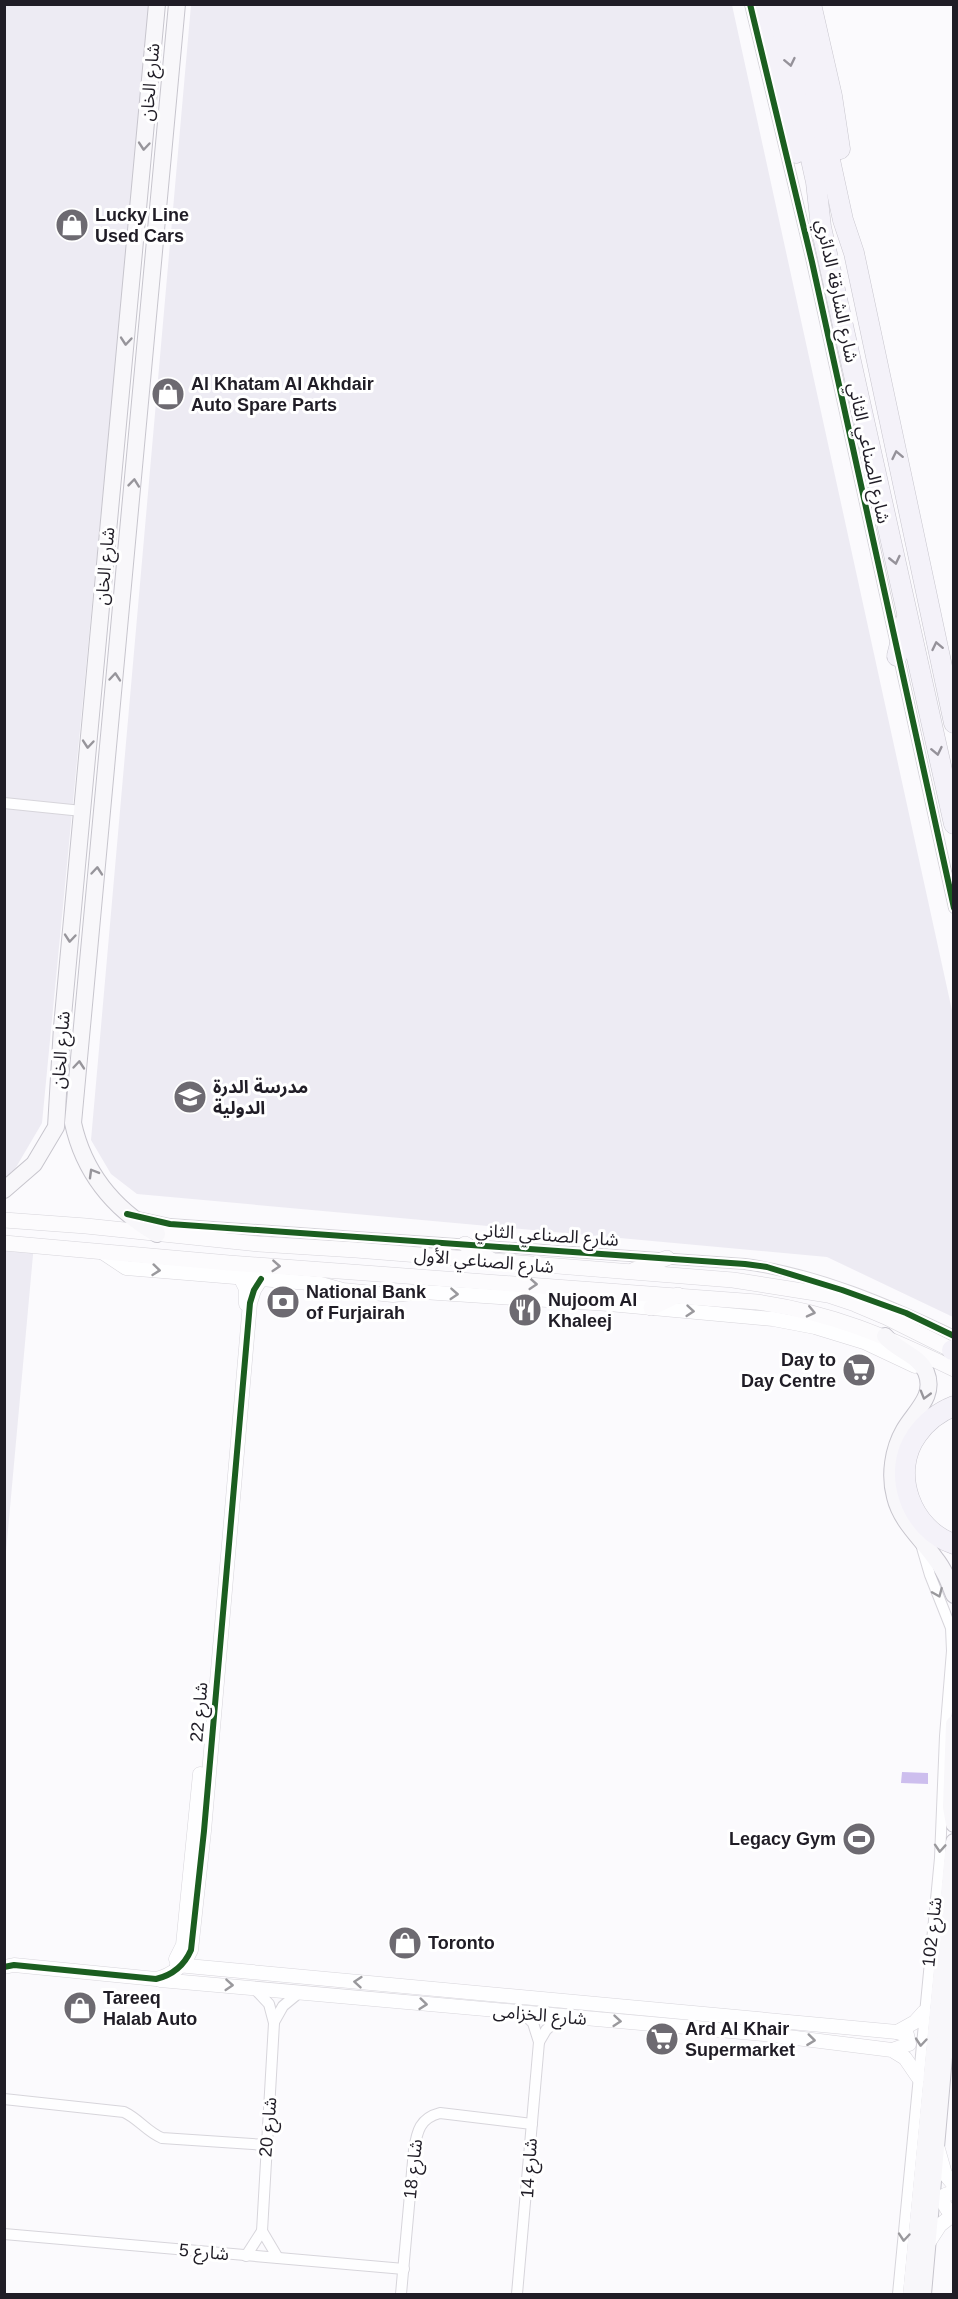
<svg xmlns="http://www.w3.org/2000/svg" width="958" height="2299" viewBox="0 0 958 2299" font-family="Helvetica,'Noto Sans Arabic',sans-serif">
  <rect width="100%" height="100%" fill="#fbfafd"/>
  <!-- built -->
  <g fill="#edebf3">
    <polygon points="5,5 150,5 42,1123 15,1169 5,1177"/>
    <polygon points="191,5 732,5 953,1015 953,1317 827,1257 137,1194 111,1174 91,1140"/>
    <polygon points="5,1241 34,1244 5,1563"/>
  </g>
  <!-- water -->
  <polygon fill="#cdbeee" points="902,1772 928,1773 928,1784 901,1783"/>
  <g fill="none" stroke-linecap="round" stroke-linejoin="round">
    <!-- minor casing -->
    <g stroke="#d7d5db" stroke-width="12">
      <g id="minor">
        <polyline points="750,4 812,262 954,908"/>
        <polyline points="4,803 82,811"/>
        <path d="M138 1217 170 1224 745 1264C817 1274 888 1304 954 1336"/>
        <polyline points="274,2022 283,2006 300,1992"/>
        <polyline points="539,2042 546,2030 562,2016"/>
        <path d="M4 2099 124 2112C139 2119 147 2132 162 2138L266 2145"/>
        <polyline points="262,2231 278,2258"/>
        <polyline points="4,2234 404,2269"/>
        <polyline points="246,2256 262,2231 274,2023 269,2004 254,1988"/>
        <path d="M401 2294 414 2150C417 2131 420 2118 440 2113L532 2124"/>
        <polyline points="517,2294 539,2042 533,2023 524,2014"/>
        <polyline points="898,2294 940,1858 945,1736 952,1651 951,1628 930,1575 921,1544"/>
      </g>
    </g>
    <!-- tertiary casing -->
    <g stroke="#d7d5db" stroke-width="15">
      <g id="tertiary">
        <polyline points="102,1252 126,1268 321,1284 343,1290 393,1295 423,1292 609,1304 773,1319 815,1327 864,1342 915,1366"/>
        <polyline points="240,1277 246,1289 246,1304"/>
        <polyline points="176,1959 183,1945 200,1774"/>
        <polyline points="177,1965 897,2032 915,2022 924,2012"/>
        <path d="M4 1967 14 1965 156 1979C173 1975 184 1966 191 1950L204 1831 250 1303 254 1290 261 1279"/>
        <polyline points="160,1980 764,2034 892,2050 905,2058 918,2077"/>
        <polyline points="892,2050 909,2044 907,2035 897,2032"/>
        <polyline points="938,2149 945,2174 954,2185"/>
        <polyline points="954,2192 945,2195 943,2202 947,2209 954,2212"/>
        <polyline points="929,2242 940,2225 954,2214"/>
      </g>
    </g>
    <!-- secondary casing -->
    <g stroke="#d7d5db" stroke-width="16">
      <g id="secondary">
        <polyline points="4,1220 86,1226 259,1244 356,1250 733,1280 828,1295 855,1304 886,1317 954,1351"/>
        <path d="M4 1243 229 1263 757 1302C833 1313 885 1336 954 1369"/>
        <polyline points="465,1244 491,1260"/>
        <polyline points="634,1270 667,1258"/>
        <polyline points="651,1308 678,1295"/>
      </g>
    </g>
    <!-- primary casing -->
    <g stroke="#c7c5cd" stroke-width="18">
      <g id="primary">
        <polyline points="4,1190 34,1164 56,1127 62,1027 157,4"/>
        <path d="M157 1234C114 1209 84 1173 73 1123L177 4"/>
        <path d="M885 1336C896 1350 919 1355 926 1372 936 1396 915 1411 904 1430 893 1449 889 1475 895 1497 901 1522 921 1538 935 1558 944 1569 949 1582 954 1595"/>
        <polyline points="954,1724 951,1807 954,1824"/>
        <polyline points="911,2294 954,1842"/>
        <polyline points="923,2294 953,1955"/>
      </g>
    </g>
    <!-- motorway casing -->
    <g stroke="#c7c5cd" stroke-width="21">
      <g id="motorway">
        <polyline points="760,4 796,153"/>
        <polyline points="777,4 816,182 821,227 954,824"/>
        <polyline points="796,4 843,220 854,253 954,723"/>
        <polyline points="811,4 832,96 840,149"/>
        <polyline points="897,656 906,620"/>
        <polyline points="952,1350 954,1350"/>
        <path d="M954 1406C939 1412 926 1422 917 1435 890 1472 911 1530 954 1544"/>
      </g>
    </g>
    <!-- minor -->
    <use href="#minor" stroke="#fefeff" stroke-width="10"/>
    <!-- tertiary -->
    <use href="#tertiary" stroke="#fefeff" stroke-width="14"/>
    <!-- secondary -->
    <use href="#secondary" stroke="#fcfbfd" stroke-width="15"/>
    <!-- primary -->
    <use href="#primary" stroke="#f8f7fa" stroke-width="16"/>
    <!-- motorway -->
    <use href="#motorway" stroke="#f4f2f9" stroke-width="20"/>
    <!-- cycleway casing -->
    <g stroke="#fff" stroke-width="10">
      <g id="cycleway">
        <polyline points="750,4 812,262 954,908"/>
        <polyline points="127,1214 170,1224 745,1264 767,1267 842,1290 906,1313 954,1336"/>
        <path d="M4 1967 14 1965 156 1979C173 1975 184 1966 191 1950L204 1831 250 1303 254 1290 261 1279"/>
      </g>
    </g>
    <!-- cycleway -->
    <use href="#cycleway" stroke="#1b5e20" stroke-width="6"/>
  </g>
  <!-- one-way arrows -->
  <defs><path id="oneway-chevron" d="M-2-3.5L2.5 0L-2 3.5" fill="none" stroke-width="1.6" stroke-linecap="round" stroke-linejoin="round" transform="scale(1.5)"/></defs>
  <g stroke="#95929a">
    <use href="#oneway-chevron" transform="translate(790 62) rotate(78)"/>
    <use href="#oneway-chevron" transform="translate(897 455) rotate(-102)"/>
    <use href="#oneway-chevron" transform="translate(895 560) rotate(77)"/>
    <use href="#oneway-chevron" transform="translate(937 646) rotate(-102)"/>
    <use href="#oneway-chevron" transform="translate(937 751) rotate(78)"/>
  </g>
  <g stroke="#97959b">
    <use href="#oneway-chevron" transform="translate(144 146) rotate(95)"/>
    <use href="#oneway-chevron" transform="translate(126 341) rotate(95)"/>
    <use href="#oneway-chevron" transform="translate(134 483) rotate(-84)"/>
    <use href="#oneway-chevron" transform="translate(115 677) rotate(-85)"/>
    <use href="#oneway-chevron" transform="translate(88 744) rotate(95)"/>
    <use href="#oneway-chevron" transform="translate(97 871) rotate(-85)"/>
    <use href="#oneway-chevron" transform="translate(70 938) rotate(95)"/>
    <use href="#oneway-chevron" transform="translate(79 1065) rotate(-85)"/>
    <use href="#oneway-chevron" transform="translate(93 1173) rotate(-120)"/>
    <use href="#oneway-chevron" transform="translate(925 1395) rotate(106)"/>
  </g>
  <g stroke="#99979c">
    <use href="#oneway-chevron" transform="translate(276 1266) rotate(4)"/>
    <use href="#oneway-chevron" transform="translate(533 1284) rotate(4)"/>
    <use href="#oneway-chevron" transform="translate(811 1312) rotate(13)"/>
  </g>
  <g stroke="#9a999d">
    <use href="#oneway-chevron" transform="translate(156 1270) rotate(6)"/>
    <use href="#oneway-chevron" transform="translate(454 1294) rotate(4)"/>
    <use href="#oneway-chevron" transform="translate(690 1311) rotate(5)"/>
    <use href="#oneway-chevron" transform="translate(938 1593) rotate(67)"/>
    <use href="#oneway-chevron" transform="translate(940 1848) rotate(94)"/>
    <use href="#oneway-chevron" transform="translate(358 1982) rotate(-175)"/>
    <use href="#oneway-chevron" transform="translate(229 1985) rotate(4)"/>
    <use href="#oneway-chevron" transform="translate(423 2004) rotate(6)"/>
    <use href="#oneway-chevron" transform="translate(617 2021) rotate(5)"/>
    <use href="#oneway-chevron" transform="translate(811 2040) rotate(7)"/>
    <use href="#oneway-chevron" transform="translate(921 2042) rotate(95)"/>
    <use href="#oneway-chevron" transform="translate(904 2237) rotate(95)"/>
  </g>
  <!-- icons -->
  <defs>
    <g id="shop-disc" transform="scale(1.725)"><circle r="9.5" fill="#6d6a71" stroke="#fff"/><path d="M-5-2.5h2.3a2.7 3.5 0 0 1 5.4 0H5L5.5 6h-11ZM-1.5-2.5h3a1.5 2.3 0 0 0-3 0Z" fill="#fff"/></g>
    <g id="school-disc" transform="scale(1.725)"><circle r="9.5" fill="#6d6a71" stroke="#fff"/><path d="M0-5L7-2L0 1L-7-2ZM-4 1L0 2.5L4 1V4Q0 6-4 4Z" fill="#fff"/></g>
    <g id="bank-disc" transform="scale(1.725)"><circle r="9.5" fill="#6d6a71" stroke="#fff"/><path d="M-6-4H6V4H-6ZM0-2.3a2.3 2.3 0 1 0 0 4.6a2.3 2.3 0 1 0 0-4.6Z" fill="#fff"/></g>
    <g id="restaurant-disc" transform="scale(1.725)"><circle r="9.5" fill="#6d6a71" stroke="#fff"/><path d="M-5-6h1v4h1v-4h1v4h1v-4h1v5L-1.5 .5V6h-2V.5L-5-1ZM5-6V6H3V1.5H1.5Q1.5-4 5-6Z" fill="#fff"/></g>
    <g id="supermarket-disc" transform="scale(1.725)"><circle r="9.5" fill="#6d6a71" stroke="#fff"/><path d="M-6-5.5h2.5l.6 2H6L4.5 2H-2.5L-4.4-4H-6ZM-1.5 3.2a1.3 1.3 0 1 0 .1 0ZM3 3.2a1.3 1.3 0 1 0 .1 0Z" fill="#fff"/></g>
    <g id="stadium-disc" transform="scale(1.725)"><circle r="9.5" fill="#6d6a71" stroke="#fff"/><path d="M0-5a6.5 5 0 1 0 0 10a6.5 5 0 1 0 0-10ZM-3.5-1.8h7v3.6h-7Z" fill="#fff"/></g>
  </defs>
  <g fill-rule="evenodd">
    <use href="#shop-disc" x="72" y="225"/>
    <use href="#shop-disc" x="168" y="394"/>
    <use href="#school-disc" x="190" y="1097"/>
    <use href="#bank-disc" x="283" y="1302"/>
    <use href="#restaurant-disc" x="525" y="1310"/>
    <use href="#supermarket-disc" x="859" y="1370"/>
    <use href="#stadium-disc" x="859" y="1839"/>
    <use href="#shop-disc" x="405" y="1943"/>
    <use href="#shop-disc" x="80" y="2008"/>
    <use href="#supermarket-disc" x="662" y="2039"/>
  </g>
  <g text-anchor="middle" stroke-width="6" stroke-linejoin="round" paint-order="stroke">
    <!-- street labels -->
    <g font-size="18" fill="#201d26" stroke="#fff">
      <text transform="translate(150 82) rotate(-85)" y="6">شارع الخان</text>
      <text transform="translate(837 291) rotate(78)" y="6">شارع الشارقة الدائري</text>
      <text transform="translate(869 453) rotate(78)" y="6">شارع الصناعي الثاني</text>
      <text transform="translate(105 566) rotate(-85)" y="6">شارع الخان</text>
      <text transform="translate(61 1050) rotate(-86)" y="6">شارع الخان</text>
      <text transform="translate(547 1235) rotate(4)" y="6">شارع الصناعي الثاني</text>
      <text transform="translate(484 1261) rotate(5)" y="6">شارع الصناعي الأول</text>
      <text transform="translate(199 1712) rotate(-85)" y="6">شارع 22</text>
      <text transform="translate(932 1932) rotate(-84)" y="6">شارع 102</text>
      <text transform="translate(540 2015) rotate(5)" y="6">شارع الخزامى</text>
      <text transform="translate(268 2127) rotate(-85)" y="6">شارع 20</text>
      <text transform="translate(529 2168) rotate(-86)" y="6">شارع 14</text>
      <text transform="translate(413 2169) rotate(-84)" y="6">شارع 18</text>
      <text transform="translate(204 2252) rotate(5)" y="6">شارع 5</text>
    </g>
    <!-- poi labels -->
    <g font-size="18" font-weight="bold" fill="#201d26" stroke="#fff" text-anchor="start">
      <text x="95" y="221">Lucky Line<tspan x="95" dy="21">Used Cars</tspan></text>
      <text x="191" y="390">Al Khatam Al Akhdair<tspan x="191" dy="21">Auto Spare Parts</tspan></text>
      <text x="213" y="1093">مدرسة الدرة<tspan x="213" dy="21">الدولية</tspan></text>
      <text x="306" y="1298">National Bank<tspan x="306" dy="21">of Furjairah</tspan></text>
      <text x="548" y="1306">Nujoom Al<tspan x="548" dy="21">Khaleej</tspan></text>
      <text x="836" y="1366" text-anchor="end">Day to<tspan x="836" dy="21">Day Centre</tspan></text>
      <text x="836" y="1845" text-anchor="end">Legacy Gym</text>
      <text x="428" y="1949">Toronto</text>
      <text x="103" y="2004">Tareeq<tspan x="103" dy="21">Halab Auto</tspan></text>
      <text x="685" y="2035">Ard Al Khair<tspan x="685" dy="21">Supermarket</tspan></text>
    </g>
  </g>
  <!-- border -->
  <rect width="958" height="2299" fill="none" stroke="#201d26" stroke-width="12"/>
</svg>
